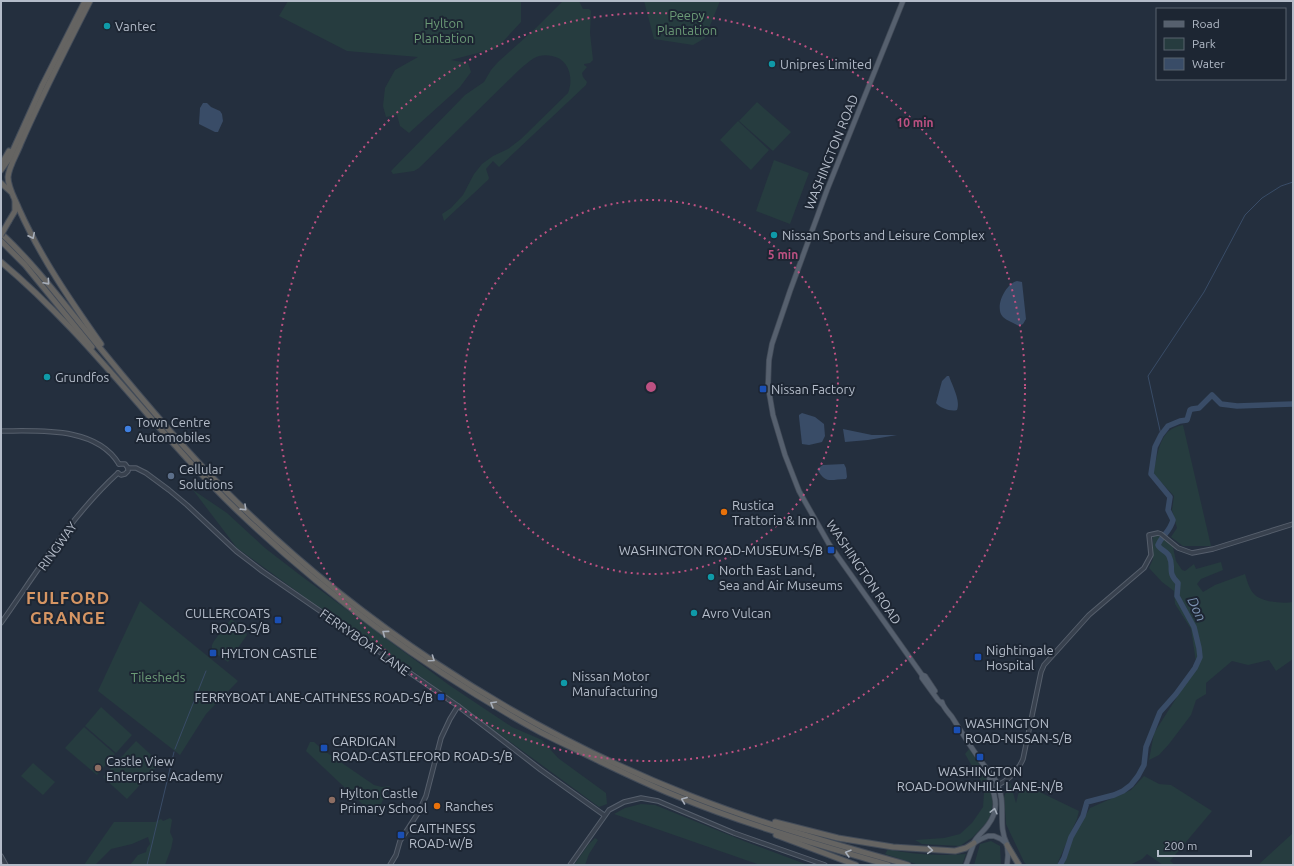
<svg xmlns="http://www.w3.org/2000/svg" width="1294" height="866" viewBox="0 0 1294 866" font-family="Ubuntu,sans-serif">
  <rect width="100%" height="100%" fill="#242f3e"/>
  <!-- green -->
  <g fill="#263c3f">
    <polygon points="288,1 519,1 521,2 521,22 497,48 451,60 468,63 471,72 460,87 409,133 400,126 397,115 386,117 383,106 385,88 395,70 418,57 347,51 279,16"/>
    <path d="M563 1H579L583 9H589L591 11 590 33 593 60 590 63 584 64V65L587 67 582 73 583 77 587 82 586 85 499 167 493 161 486 169 489 178 488 180 444 221 442 214 451 208 463 195 474 174 482 164 493 156 508 149 521 139 568 93C574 78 569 59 552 56 548 55 543 55 539 56 532 58 525 65 519 70L419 168 414 171 393 174 391 171 465 95 484 82 491 70 498 62 537 27Z"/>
    <polygon points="644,1 720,1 705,38 693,45 654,39"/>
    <polygon points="757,102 791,132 773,151 739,121"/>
    <polygon points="738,121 769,150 751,170 720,140"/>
    <polygon points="774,160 809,173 790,224 756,211"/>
    <path d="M1183 425 1211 546H1183L1171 537 1177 528 1172 510 1174 496 1157 478 1153 472C1159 453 1158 429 1183 425Z"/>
    <polygon points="193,490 227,513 265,548 300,575 449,685 512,727 542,740 558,758 606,793 607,804 599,807 438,689 358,632 310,601 237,548"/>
    <path d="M1159 535 1173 547 1176 561 1182 570 1185 571 1194 564 1196 569 1221 562 1223 570 1201 579 1197 584 1203 592 1215 585 1245 574C1247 580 1249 589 1254 594 1261 602 1283 604 1293 602V659L1276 671 1269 660 1248 665 1232 661 1206 683V694L1196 700 1191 715 1169 744 1159 755 1149 760 1154 733 1191 675 1196 662 1191 629 1175 604 1174 591 1162 582 1149 568 1153 559V537Z"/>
    <polygon points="140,601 238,681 206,714 180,755 98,691"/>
    <polygon points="231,619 245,630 247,635 228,662 212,651 212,645 214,641"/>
    <polygon points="101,707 132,735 116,753 85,726"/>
    <polygon points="84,727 115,754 97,775 65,748"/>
    <polygon points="136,741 160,763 127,799 103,777"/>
    <polygon points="310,742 314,742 323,750 374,785 382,787 390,786 375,816 306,751"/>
    <polygon points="969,749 980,765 990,782 993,803 989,820 973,837 960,846 922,844 915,840 944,838 960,834 972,823 983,807 984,793 982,783 965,754"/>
    <polygon points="33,763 55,782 43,795 21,776"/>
    <polygon points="1144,776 1159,784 1171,785 1212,811 1170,861 1175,865 1163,865 1147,854 1142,859 1130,865 1061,865 1073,837 1090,808 1131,790"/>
    <polygon points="1010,782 1016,803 1021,783 1079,811 1077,819 1058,862 1059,865 1027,865 1024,862 1006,824 1004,797"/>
    <polygon points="641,804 655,805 744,841 808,865 760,865 614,814 625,808"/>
    <polygon points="170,818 172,820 170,832 173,839 171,849 165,865 130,865 138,855 146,852 147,848 150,844 148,837 132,844 111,849 95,865 84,865 114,822 155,822 161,819 163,821"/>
    <polygon points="1293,833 1293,865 1258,865"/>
    <polygon points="595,838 598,840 589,854 585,865 574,865 588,845"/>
    <polygon points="991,841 1000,846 1001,865 974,865 980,844"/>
    <path d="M888 849C913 855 940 856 966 854L962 865H919L885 854Z"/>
  </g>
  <!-- water -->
  <g fill="#394c67">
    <polygon points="203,103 207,103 211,107 220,111 222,114 223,121 218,132 215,132 199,124 200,108"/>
    <path d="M1017 281 1022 282 1026 319 1023 324 1019 326C1014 323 1007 321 1003 317 994 308 1005 284 1017 281Z"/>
    <path d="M947 376H949C952 385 961 401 957 410 951 412 940 408 936 403L942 381Z"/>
    <polygon points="802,413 815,417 824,424 825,436 822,442 809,445 802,444 799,417 799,415"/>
    <polygon points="843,429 872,435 897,435 868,440 845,442"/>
    <path d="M844 464 846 468 847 477 846 479C831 479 826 485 817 469L823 465Z"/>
  </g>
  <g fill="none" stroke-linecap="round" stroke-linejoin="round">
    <!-- stream -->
    <g stroke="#394c67" stroke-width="1">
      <polyline points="1161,435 1148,376 1204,292 1245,215 1262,198 1281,186 1293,182"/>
      <polyline points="175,749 206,671"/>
      <polyline points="147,865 174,752"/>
    </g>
    <!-- river -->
    <path stroke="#394c67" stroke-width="5.5" d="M1060 865 1064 858 1071 837 1083 816 1087 802 1114 795 1123 791 1131 785 1138 776 1144 765 1146 747 1160 712 1176 694 1195 668 1200 657 1199 648 1194 627 1177 596 1178 583C1166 571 1175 568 1169 556 1167 551 1160 550 1158 545 1162 535 1170 532 1173 520L1168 510 1170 497 1151 474 1155 447 1161 435 1168 426 1180 421 1187 420 1190 410 1192 409 1199 408 1212 395 1221 404 1237 406 1293 404"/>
    <!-- tertiary casing -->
    <g stroke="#565f6c" stroke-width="5.5">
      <g id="tertiary">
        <path d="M1 431C39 431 96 426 119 464"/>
        <polyline points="119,464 125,464 128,468"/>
        <polyline points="128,468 136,468 146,473 169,490 187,505 236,551 262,571 458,706 541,770 604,815"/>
        <polyline points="118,473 121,475 125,474 128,471 128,468"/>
        <path d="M1 623C37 572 71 516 118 473"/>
        <path d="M998 785C1010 779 1018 771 1023 759L1041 672 1044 665 1089 615 1144 568 1151 555 1149 535 1158 533 1161 534 1178 548 1192 553 1213 549 1293 524"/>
        <polyline points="1,856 6,865"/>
        <polyline points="390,865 396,855 400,841 418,813 426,796 441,738 450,719 458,706"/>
        <polyline points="570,865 609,810 624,802 641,798 658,801 734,833 825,865"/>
      </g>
    </g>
    <!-- primary casing -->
    <g stroke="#414a57" stroke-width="6">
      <g id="primary">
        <polyline points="903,1 827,190 790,291 772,344 769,360 768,386 773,415 785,455 799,491 829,544 922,675 922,678 938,700 942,704"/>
        <polyline points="922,675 925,676 935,691"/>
        <path d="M942 702C943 707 948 712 952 717 962 733 972 749 983 764 987 770 994 776 997 783 1007 804 997 825 1007 844"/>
        <path d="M974 842C978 835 984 831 988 825 1002 806 993 793 988 773"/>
        <polyline points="966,865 974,843 981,839 988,836 994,836 1001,839 1007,844 1008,855 1007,865"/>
      </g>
    </g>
    <!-- trunk casing -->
    <g stroke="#434c59" stroke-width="7">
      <g id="trunk">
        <path d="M90 1C66 48 42 95 21 143 17 154 9 166 8 177 8 188 15 199 19 209 41 258 70 300 101 344"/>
        <polyline points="1,165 9,151"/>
        <polyline points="1,170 9,159 42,86 85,1"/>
        <polyline points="1,183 11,192"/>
        <polyline points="9,221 15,211 15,201"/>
        <path d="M1 233C32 262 57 295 83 327 125 379 167 430 213 478 345 615 514 727 691 796 762 824 835 844 908 865"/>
        <polyline points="1,241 25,265 92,347"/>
        <path d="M1 262C91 337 158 436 243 516 332 600 433 673 540 732 559 742 580 751 599 761 624 773 649 785 674 795 743 824 816 844 888 865"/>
        <polyline points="775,822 838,838 893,847 955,851 966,848 974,843"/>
        <polyline points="776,835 856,865"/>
        <polyline points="1007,845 1019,865"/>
      </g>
    </g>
    <!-- tertiary -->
    <use href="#tertiary" stroke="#38414e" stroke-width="3.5"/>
    <!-- primary -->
    <use href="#primary" stroke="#56606e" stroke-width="4.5"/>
    <!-- trunk -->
    <use href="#trunk" stroke="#656462" stroke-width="5"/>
    <!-- trunk-bridge casing -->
    <g stroke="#434c59" stroke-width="7" stroke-linecap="butt">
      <polyline id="trunk-bridge" points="1,235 9,221"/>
    </g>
    <!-- trunk-bridge -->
    <use href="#trunk-bridge" stroke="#656462" stroke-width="5"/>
  </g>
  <!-- one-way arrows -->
  <defs><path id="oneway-chevron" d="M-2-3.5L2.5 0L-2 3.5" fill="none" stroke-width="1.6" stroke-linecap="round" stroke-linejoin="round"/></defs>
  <g stroke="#a8afba">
    <use href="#oneway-chevron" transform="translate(32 236) rotate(64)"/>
    <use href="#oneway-chevron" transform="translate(47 282) rotate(49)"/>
    <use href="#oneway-chevron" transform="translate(244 508) rotate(44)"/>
    <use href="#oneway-chevron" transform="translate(385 633) rotate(-143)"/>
    <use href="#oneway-chevron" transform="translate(432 659) rotate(35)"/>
    <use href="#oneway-chevron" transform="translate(493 704) rotate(-150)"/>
    <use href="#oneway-chevron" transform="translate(684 800) rotate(-159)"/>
    <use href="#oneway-chevron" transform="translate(930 850) rotate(5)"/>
    <use href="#oneway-chevron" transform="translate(848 853) rotate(-164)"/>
  </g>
  <use stroke="#a1aab7" href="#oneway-chevron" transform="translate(994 811) rotate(-76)"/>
  <!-- distance rings -->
  <g fill="none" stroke="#bd5182" stroke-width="2" stroke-dasharray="2 4">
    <circle cx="651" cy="387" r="187"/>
    <circle cx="651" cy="387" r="374"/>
  </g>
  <!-- markers -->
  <g fill="#0f9aa8" stroke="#1d2633" stroke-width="1.5">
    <circle cx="107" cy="26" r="4"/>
    <circle cx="772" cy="64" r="4"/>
    <circle cx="774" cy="235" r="4"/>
    <circle cx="47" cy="377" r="4"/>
    <circle cx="711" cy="577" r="4"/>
    <circle cx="694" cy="613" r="4"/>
    <circle cx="564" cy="683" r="4"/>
  </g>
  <g fill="#1a4fb4" stroke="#1d2633" stroke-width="1.5">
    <rect x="759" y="385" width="8" height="8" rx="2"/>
    <rect x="827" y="546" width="8" height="8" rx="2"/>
    <rect x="274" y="616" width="8" height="8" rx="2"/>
    <rect x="209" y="649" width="8" height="8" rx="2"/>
    <rect x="974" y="653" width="8" height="8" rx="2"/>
    <rect x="437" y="693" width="8" height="8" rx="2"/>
    <rect x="953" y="726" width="8" height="8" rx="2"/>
    <rect x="320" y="744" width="8" height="8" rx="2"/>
    <rect x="976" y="753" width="8" height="8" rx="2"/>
    <rect x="397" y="831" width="8" height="8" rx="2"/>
  </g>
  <circle fill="#3f7fe0" stroke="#1d2633" stroke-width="1.5" cx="128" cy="429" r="4"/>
  <circle fill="#5c6f8a" stroke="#1d2633" stroke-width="1.5" cx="171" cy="476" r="4"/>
  <g fill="#e8710a" stroke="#1d2633" stroke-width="1.5">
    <circle cx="724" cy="512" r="4"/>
    <circle cx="437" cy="806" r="4"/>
  </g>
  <g fill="#8d6e63" stroke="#1d2633" stroke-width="1.5">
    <circle cx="98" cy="768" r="4"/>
    <circle cx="332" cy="800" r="4"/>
  </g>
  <g text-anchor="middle" stroke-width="4" stroke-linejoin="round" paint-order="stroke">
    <!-- park labels -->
    <g font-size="13" fill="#6b9a76" stroke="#1d2633">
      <text x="687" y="20">Peepy<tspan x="687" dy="15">Plantation</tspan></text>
      <text x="444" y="28">Hylton<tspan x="444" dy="15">Plantation</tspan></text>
      <text x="158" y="682">Tilesheds</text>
    </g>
    <!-- poi labels -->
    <g font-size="13" fill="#b4bcc9" stroke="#1d2633" text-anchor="start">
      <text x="115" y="31">Vantec</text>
      <text x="780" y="69">Unipres Limited</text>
      <text x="782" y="240">Nissan Sports and Leisure Complex</text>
      <text x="55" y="382">Grundfos</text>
      <text x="771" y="394">Nissan Factory</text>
      <text x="136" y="427">Town Centre<tspan x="136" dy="15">Automobiles</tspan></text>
      <text x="179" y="474">Cellular<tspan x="179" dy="15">Solutions</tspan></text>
      <text x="732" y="510">Rustica<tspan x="732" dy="15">Trattoria &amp; Inn</tspan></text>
      <text x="823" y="555" text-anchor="end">WASHINGTON ROAD-MUSEUM-S/B</text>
      <text x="719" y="575">North East Land,<tspan x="719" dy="15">Sea and Air Museums</tspan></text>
      <text x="270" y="618" text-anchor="end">CULLERCOATS<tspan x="270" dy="15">ROAD-S/B</tspan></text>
      <text x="702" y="618">Avro Vulcan</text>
      <text x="986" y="655">Nightingale<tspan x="986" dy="15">Hospital</tspan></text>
      <text x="221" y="658">HYLTON CASTLE</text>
      <text x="572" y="681">Nissan Motor<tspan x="572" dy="15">Manufacturing</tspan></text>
      <text x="433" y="702" text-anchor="end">FERRYBOAT LANE-CAITHNESS ROAD-S/B</text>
      <text x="965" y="728">WASHINGTON<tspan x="965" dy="15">ROAD-NISSAN-S/B</tspan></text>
      <text x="332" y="746">CARDIGAN<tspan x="332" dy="15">ROAD-CASTLEFORD ROAD-S/B</tspan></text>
      <text x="106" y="766">Castle View<tspan x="106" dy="15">Enterprise Academy</tspan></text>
      <text x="980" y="776" text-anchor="middle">WASHINGTON<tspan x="980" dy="15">ROAD-DOWNHILL LANE-N/B</tspan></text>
      <text x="340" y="798">Hylton Castle<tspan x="340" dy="15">Primary School</tspan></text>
      <text x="445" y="811">Ranches</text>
      <text x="409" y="833">CAITHNESS<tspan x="409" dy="15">ROAD-W/B</tspan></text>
    </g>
    <!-- street labels -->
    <g font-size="13" fill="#b4bcc9" stroke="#1d2633">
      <text transform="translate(831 152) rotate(-68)" y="5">WASHINGTON ROAD</text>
      <text transform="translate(57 546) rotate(-54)" y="5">RINGWAY</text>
      <text transform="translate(864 572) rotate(56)" y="5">WASHINGTON ROAD</text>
      <text transform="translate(365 642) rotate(35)" y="5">FERRYBOAT LANE</text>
    </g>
    <!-- water labels -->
    <g font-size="14" font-style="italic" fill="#7c92b1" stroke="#1d2633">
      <text transform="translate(1197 609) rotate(64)" y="5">Don</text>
    </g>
    <!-- district labels -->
    <g font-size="17" font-weight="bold" letter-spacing="1" fill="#d59563" stroke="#1d2633">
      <text x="68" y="604">FULFORD<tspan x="68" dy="20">GRANGE</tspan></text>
    </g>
  </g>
  <circle cx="651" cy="387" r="6" fill="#bd5182" stroke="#1d2633" stroke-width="2"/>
  <g font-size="12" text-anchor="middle" font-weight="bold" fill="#bd5182" stroke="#1d2633" stroke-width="4" stroke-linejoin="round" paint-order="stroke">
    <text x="915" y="127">10 min</text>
    <text x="783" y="259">5 min</text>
  </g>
  <!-- border -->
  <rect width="1294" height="866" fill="none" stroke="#b4bcc9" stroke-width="4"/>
  <!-- legend -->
  <rect x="1156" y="8" width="130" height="72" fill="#1d2633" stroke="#59626f"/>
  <rect x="1164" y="21" width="20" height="6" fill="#56606e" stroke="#59626f"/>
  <text x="1192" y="28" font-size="12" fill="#b4bcc9">Road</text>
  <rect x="1164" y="38" width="20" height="12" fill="#263c3f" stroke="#59626f"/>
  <text x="1192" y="48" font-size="12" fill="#b4bcc9">Park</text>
  <rect x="1164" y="58" width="20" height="12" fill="#394c67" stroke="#59626f"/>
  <text x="1192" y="68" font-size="12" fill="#b4bcc9">Water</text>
  <!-- scale -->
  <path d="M1158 850v6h93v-6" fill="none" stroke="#b4bcc9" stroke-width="2"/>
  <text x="1164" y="850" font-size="12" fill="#b4bcc9" stroke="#1d2633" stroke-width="3" paint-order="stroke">200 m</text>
</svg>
